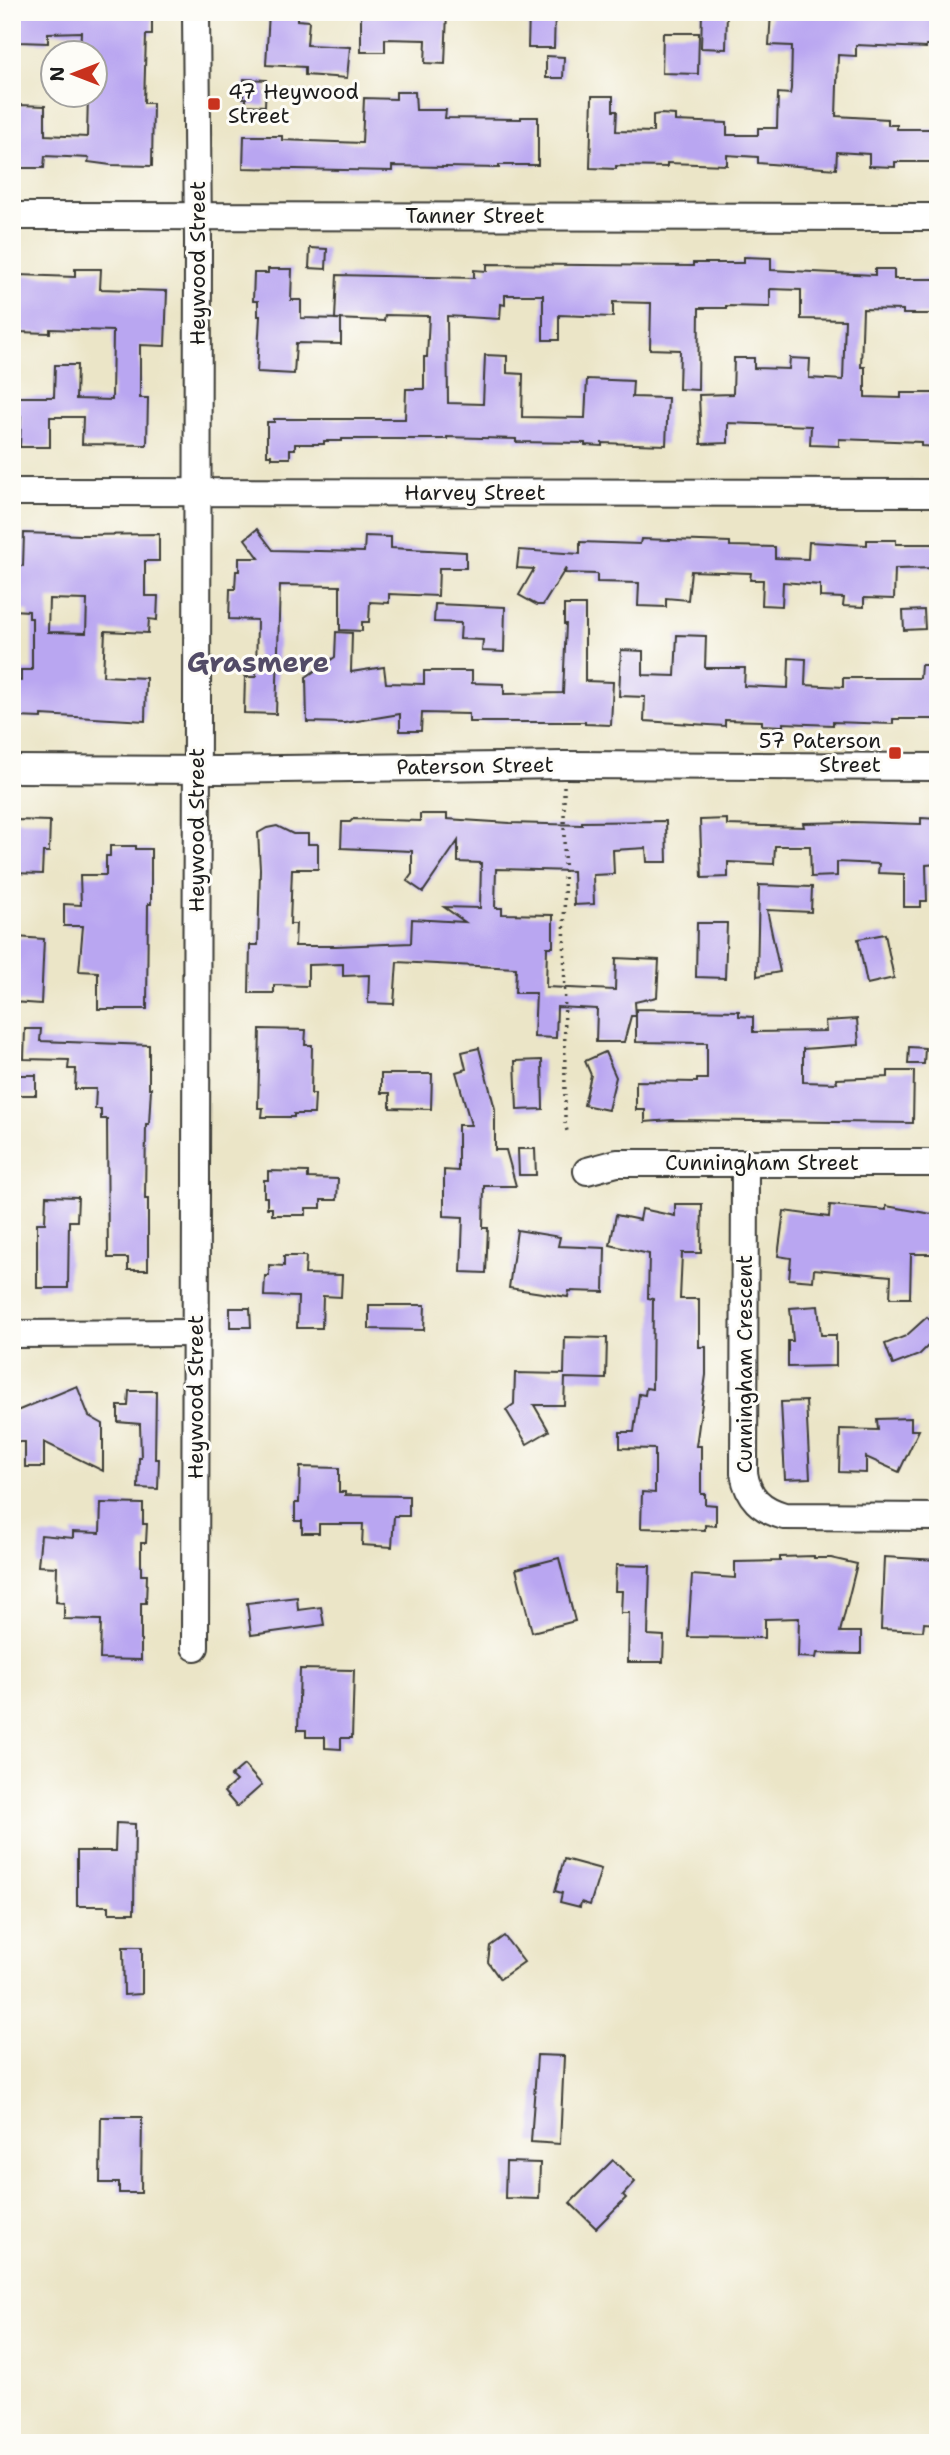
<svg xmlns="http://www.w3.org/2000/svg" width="950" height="2455" viewBox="0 0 950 2455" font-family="'Shantell Sans',sans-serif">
  <rect width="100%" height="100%" fill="#fdfcf7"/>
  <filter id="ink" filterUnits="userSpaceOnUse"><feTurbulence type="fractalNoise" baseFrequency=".0143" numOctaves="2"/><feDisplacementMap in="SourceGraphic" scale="14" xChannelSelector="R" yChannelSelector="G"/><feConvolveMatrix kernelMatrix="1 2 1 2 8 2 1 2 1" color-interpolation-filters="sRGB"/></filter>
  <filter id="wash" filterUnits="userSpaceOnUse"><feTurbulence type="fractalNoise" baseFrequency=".00686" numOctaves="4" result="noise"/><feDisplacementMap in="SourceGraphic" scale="28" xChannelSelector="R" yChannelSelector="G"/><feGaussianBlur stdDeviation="1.57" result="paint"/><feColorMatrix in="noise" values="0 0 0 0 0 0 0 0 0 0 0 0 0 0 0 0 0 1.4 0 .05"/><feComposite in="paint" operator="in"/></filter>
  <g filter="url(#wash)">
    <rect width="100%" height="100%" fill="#ebe5c7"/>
    <g id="blocks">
      <!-- building -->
      <g fill="#b9a6f1" fill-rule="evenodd">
        <polygon points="19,12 152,12 152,35 146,35 144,103 153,103 152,166 111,165 88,162 89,158 45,156 44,168 16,168 17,139 12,139 12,120 20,120 20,105 45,106 45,135 87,137 88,94 94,94 94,52 80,52 81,32 48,33 48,43 18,42"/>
        <polygon points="269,12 297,12 297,20 309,21 307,45 350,47 347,78 305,75 305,67 266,65"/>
        <polygon points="361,12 447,12 445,64 425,63 426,40 385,39 385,52 361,52"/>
        <polygon points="529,12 555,12 554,48 528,48"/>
        <polygon points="702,12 727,12 726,49 701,48"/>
        <polygon points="771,12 938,12 938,45 926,45 926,48 856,45 856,56 838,55 836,116 888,119 888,125 897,125 897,129 938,129 938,162 895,162 895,167 869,166 869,154 837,152 836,169 758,163 758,157 727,155 727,165 667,163 667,167 616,166 616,169 590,168 592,96 613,96 613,111 617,111 616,131 653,132 653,115 660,114 675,115 675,121 727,123 727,135 758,135 758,128 777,128 778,93 790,94 791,89 792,46 769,45"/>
        <polygon points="663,33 699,33 698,74 662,73"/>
        <polygon points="546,56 564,57 563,78 546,78"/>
        <polygon points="244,79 266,80 265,106 246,105 246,98 243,98"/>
        <polygon points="396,92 415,92 416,110 446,110 445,118 521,119 521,117 538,117 538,165 499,165 499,168 392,166 392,171 243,168 244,136 282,136 282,140 362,143 364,98 396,99"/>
        <polygon points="310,248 327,249 326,269 309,268"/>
        <polygon points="744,257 771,258 771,270 875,275 875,269 894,269 894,279 938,279 938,314 903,314 903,310 863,309 861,367 865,367 865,397 901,398 901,393 938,393 938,447 921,446 921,442 839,439 839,446 810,445 811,426 728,423 728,443 701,444 699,395 733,394 734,358 754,358 754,368 789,369 790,358 810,359 809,378 843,380 845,320 801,319 801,290 770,289 770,307 726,306 726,308 699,308 698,390 679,389 680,350 650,349 651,303 613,302 613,317 559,315 559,340 543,340 543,295 505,295 505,305 501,304 500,319 447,316 448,403 483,404 485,355 507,356 507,373 523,374 522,417 585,418 587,379 633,381 632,397 668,398 666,445 602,443 602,446 585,445 585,443 516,442 516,439 447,437 447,439 342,439 342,441 324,441 324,444 295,444 295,449 290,449 290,458 271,458 271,455 267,455 267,422 274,422 274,419 405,419 406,389 424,389 424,357 427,357 429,316 385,315 384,321 335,319 337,275 474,278 474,270 487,271 487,264 693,266 693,263 744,263"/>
        <polygon points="75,269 101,269 100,289 167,291 165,346 140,345 140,398 148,398 147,445 82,444 83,417 50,417 50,447 20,447 21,416 15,415 15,397 54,397 55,365 77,365 76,399 112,400 113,331 50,329 50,333 17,332 19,275 75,277"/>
        <polygon points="268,269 292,269 291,300 301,300 301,318 341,319 341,344 296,343 294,374 257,372 260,316 258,316 258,301 253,301 254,273 268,273"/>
        <polygon points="257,529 273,550 364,552 365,536 391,537 391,548 466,552 466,568 439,568 438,596 389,594 389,603 370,602 369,622 362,622 362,631 340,630 340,586 280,585 276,714 244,713 245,677 256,677 257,620 229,619 230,589 235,589 236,571 239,571 239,558 259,558 245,539"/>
        <path d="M24 533 81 535 159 534V561H145V596H158L157 620 149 619 148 633 105 631 103 676 146 678 145 721 42 715V718L16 717V701H12V680L21 681V670H32V618H29V611L12 610 13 565 23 566ZM49 599 87 600 86 633 48 632Z"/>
        <polygon points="641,539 730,542 730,546 775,547 775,558 808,559 809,542 867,545 867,540 896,540 896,544 938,544 938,568 895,569 894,599 864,598 864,607 843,606 844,598 820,597 820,585 783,582 782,606 762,605 763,580 750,580 751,573 691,571 688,600 666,598 666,607 638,606 639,583 597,582 597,574 565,573 566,568 543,605 537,605 519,595 534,569 517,568 519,550 580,554 580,542 640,544"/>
        <polygon points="435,604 505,607 504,652 482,651 483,640 460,639 461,623 434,622"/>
        <polygon points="564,605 585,605 585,681 613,682 611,725 585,724 585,722 469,722 469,714 422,713 421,731 400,731 400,714 345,723 307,722 306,677 335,657 336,632 352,633 351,672 384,667 386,683 424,684 424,671 472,671 472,683 504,684 504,694 563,693 566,624 564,624"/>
        <polygon points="924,610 925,629 904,630 903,611"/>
        <polygon points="677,635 706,636 705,668 745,668 744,686 788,688 789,658 806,659 805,685 843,687 843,678 920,678 921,665 938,665 938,719 893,719 893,724 833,722 833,725 783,723 783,726 762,725 762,721 725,720 725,726 644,721 645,697 619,696 621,650 643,651 643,675 675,676"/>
        <polygon points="420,814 447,814 447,819 510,823 582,825 582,822 666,821 667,862 647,862 646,848 613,850 614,874 593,875 594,904 574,905 573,871 496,869 495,908 502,908 502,914 553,915 553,947 547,947 546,987 615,990 616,958 659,960 657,997 635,1002 636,1016 636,1009 739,1011 739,1016 753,1017 753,1032 826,1031 825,1021 857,1019 859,1045 803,1049 803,1082 837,1083 836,1079 888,1077 888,1071 914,1071 913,1123 672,1120 645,1122 645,1110 636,1110 636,1081 697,1082 697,1079 707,1079 707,1043 636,1042 636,1016 631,1016 624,1042 596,1042 597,1009 557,1007 556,1038 534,1037 536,993 515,993 516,968 397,962 394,1004 368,1003 369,975 343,976 343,964 308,965 308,986 274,985 274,993 249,993 250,945 258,945 260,869 258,833 267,828 277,826 293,834 308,834 308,844 318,844 318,869 292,869 290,924 296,924 295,946 336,946 411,943 412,919 465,922 444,907 480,908 481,863 458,862 458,841 423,892 407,881 412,874 412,851 341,848 342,822 350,822 353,819 420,821"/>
        <polygon points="921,818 938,819 938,864 926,865 927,901 921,901 921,907 904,907 904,874 878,873 879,864 837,862 837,876 811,877 810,846 775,846 774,864 728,862 728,877 702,878 700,820 727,819 727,825 804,827 803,823 853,822 921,824"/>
        <polygon points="15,820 50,821 49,852 43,852 42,874 13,873"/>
        <polygon points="110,846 136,846 136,849 151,849 151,904 148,904 147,1009 98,1009 98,972 79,971 83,926 64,926 64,904 81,905 80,875 106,875 106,856 110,856"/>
        <polygon points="759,885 812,887 811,912 767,910 780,972 757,976"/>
        <polygon points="697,923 727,923 725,978 696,977"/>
        <polygon points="885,934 894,978 867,984 858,939"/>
        <polygon points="16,937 44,939 41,1004 13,1002"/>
        <polygon points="25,1029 41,1029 40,1041 149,1045 149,1088 151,1088 149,1124 146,1124 145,1199 148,1199 148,1270 128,1270 128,1258 108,1258 107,1119 101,1119 101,1109 95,1109 96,1089 75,1089 76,1069 68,1069 69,1060 24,1059"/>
        <polygon points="260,1029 306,1030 305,1045 312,1045 311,1094 315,1094 314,1114 294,1114 294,1117 262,1117 263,1108 258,1108"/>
        <polygon points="909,1047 925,1048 924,1064 908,1064"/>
        <polygon points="479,1048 495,1109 495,1150 506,1150 516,1186 484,1186 483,1228 488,1228 486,1273 461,1272 463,1217 444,1216 444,1170 458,1171 458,1125 471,1125 456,1072 466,1069 462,1052"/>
        <polygon points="605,1052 616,1077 608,1110 584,1105 591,1075 585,1061"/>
        <polygon points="542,1060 543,1109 517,1110 515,1061"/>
        <polygon points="381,1074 432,1074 431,1109 390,1108 390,1093 381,1093"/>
        <rect x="12" y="1075" width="24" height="20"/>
        <polygon points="518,1149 535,1149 536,1175 519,1175"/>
        <polygon points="268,1171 308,1172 308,1178 338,1179 337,1200 321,1200 321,1208 306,1208 306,1215 272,1215 272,1208 267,1208 267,1197 264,1197 264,1180 268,1180"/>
        <polygon points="46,1196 78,1197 77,1221 69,1221 68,1288 37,1288 37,1223 45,1223"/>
        <polygon points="675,1204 702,1204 701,1253 682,1253 680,1299 699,1299 699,1347 706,1347 706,1375 696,1446 701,1446 701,1494 705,1494 705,1504 716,1505 716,1526 705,1525 705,1530 641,1528 642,1492 655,1493 655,1449 620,1448 620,1432 634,1432 639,1394 645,1395 646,1388 652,1389 653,1299 648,1298 649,1254 610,1245 616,1215 640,1220 642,1209 675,1216"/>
        <polygon points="830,1205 886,1210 886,1206 938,1215 938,1254 911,1254 910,1298 890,1298 891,1276 814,1269 813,1281 789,1279 791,1258 778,1256 784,1211 829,1217"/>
        <polygon points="517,1230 560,1237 558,1246 605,1248 604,1292 569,1291 568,1297 509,1288"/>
        <polygon points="284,1256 306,1256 305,1274 342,1275 341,1297 323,1296 322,1328 297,1328 298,1297 264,1296 265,1276 269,1276 269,1265 284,1266"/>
        <polygon points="369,1305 425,1305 424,1330 369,1329"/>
        <polygon points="818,1306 821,1335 836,1335 836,1366 788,1367 788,1341 793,1341 790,1308"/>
        <polygon points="230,1308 250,1308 251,1327 230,1327"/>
        <polygon points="927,1317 938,1328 938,1336 919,1355 893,1365 885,1344 906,1336"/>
        <polygon points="565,1337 607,1338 606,1379 565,1378 564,1405 534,1405 549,1431 527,1444 506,1410 514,1404 515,1373 564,1374"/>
        <polygon points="77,1386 89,1416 103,1424 103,1471 44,1442 44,1467 25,1467 25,1442 12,1442 12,1413"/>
        <polygon points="129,1391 156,1391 155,1459 159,1459 158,1489 138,1488 139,1458 141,1458 140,1424 118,1422 118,1406 128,1406"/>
        <polygon points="806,1401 810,1478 785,1479 781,1402"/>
        <polygon points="911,1418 911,1430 919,1430 899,1472 866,1457 866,1473 839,1472 840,1429 878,1430 877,1419"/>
        <polygon points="300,1467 339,1468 339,1492 345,1492 345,1495 409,1496 409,1516 394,1516 392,1547 362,1545 363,1524 319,1524 319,1533 302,1533 302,1521 295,1521 295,1503 299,1503"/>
        <polygon points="101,1503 143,1504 143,1524 147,1524 146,1543 141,1543 141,1575 147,1575 146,1603 141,1603 141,1660 100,1659 101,1620 64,1619 64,1603 56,1602 57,1567 38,1566 41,1535 73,1538 73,1532 100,1533"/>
        <polygon points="814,1556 814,1558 831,1558 857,1564 840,1632 861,1632 861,1654 817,1653 816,1658 798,1657 799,1618 765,1619 765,1638 688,1637 692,1575 735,1578 735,1562 780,1561 780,1557"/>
        <polygon points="884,1557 938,1560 938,1624 924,1623 923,1631 881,1629"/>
        <polygon points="559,1558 575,1621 532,1632 516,1569"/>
        <polygon points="616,1565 650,1566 648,1635 664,1636 663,1662 628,1662 629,1613 621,1613 622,1591 615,1591"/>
        <polygon points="297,1597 298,1610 321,1607 324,1625 251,1635 247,1603"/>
        <polygon points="300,1669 354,1670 352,1738 341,1738 341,1749 325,1748 325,1737 306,1737 306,1730 298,1730"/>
        <polygon points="244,1765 262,1785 237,1807 224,1792 236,1781 231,1776"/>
        <polygon points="116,1823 135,1824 134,1913 109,1913 109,1906 77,1906 77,1851 115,1851"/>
        <polygon points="564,1859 601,1869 590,1905 581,1902 580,1907 560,1902 562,1893 555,1891"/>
        <polygon points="504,1936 524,1962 500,1979 488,1962 490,1946"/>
        <polygon points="123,1947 142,1947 142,1994 124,1995"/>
        <polygon points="537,2055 564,2056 560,2144 531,2142"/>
        <polygon points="101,2117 142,2117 141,2193 119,2193 119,2183 100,2183"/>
        <polygon points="613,2160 635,2182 623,2195 626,2198 596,2228 570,2203"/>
        <polygon points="506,2162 540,2163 539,2199 505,2198"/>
      </g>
    </g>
  </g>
  <g filter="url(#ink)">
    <use href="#blocks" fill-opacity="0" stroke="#3b3a36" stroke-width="2"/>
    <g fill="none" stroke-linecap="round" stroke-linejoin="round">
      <!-- minor casing -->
      <g stroke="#3b3a36" stroke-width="30">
        <g id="minor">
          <polyline points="12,216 938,217"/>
          <polyline points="12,492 938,493"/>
          <polyline points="12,769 220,770 564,765 938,767"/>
          <path d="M745 1163 744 1473C748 1498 761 1509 784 1516L938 1517"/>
          <polyline points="587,1171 617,1163 938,1163"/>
          <polyline points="12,1334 196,1333"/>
          <polyline points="195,1647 198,240 196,12"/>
        </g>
      </g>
      <!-- path -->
      <polyline stroke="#3b3a36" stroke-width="3.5" stroke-dasharray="2 5" stroke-linecap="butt" points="564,786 565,1124 568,1134"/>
      <!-- minor -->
      <use href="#minor" stroke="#fff" stroke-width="26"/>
    </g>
  </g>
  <!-- markers -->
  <g fill="#c8321e" stroke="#fdfcf7" stroke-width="2.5">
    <rect x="207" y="97" width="14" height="14" rx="3.5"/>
    <rect x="888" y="746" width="14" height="14" rx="3.5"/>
  </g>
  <g text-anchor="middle" stroke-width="6" stroke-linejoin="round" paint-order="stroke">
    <!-- poi labels -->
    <g font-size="21" fill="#1c1c1c" stroke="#fdfcf7" text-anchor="start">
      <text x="228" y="99">47 Heywood<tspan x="228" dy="24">Street</tspan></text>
      <text x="881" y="748" text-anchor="end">57 Paterson<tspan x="881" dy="24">Street</tspan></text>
    </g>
    <!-- street labels -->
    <g font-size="21" fill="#1c1c1c" stroke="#fdfcf7">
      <text x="475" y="223">Tanner Street</text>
      <text transform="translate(198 263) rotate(-90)" y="7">Heywood Street</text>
      <text x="475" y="500">Harvey Street</text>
      <text transform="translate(475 766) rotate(-1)" y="7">Paterson Street</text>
      <text transform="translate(197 830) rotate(-90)" y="7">Heywood Street</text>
      <text x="762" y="1170">Cunningham Street</text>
      <text transform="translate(745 1364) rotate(-90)" y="7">Cunningham Crescent</text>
      <text transform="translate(196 1397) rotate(-90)" y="7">Heywood Street</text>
    </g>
    <!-- district labels -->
    <g font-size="28" font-weight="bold" fill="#534c67" stroke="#fdfcf7">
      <text x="258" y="672">Grasmere</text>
    </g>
  </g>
  <!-- margin -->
  <rect width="950" height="2455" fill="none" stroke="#fdfcf7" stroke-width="42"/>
  <!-- north arrow -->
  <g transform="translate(74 74) rotate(270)"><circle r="33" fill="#fdfcf7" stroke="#a3a29f" stroke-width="2"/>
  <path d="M0-5L12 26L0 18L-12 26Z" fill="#c8321e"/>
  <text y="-10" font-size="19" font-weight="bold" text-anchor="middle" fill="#1c1c1c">N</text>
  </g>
</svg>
